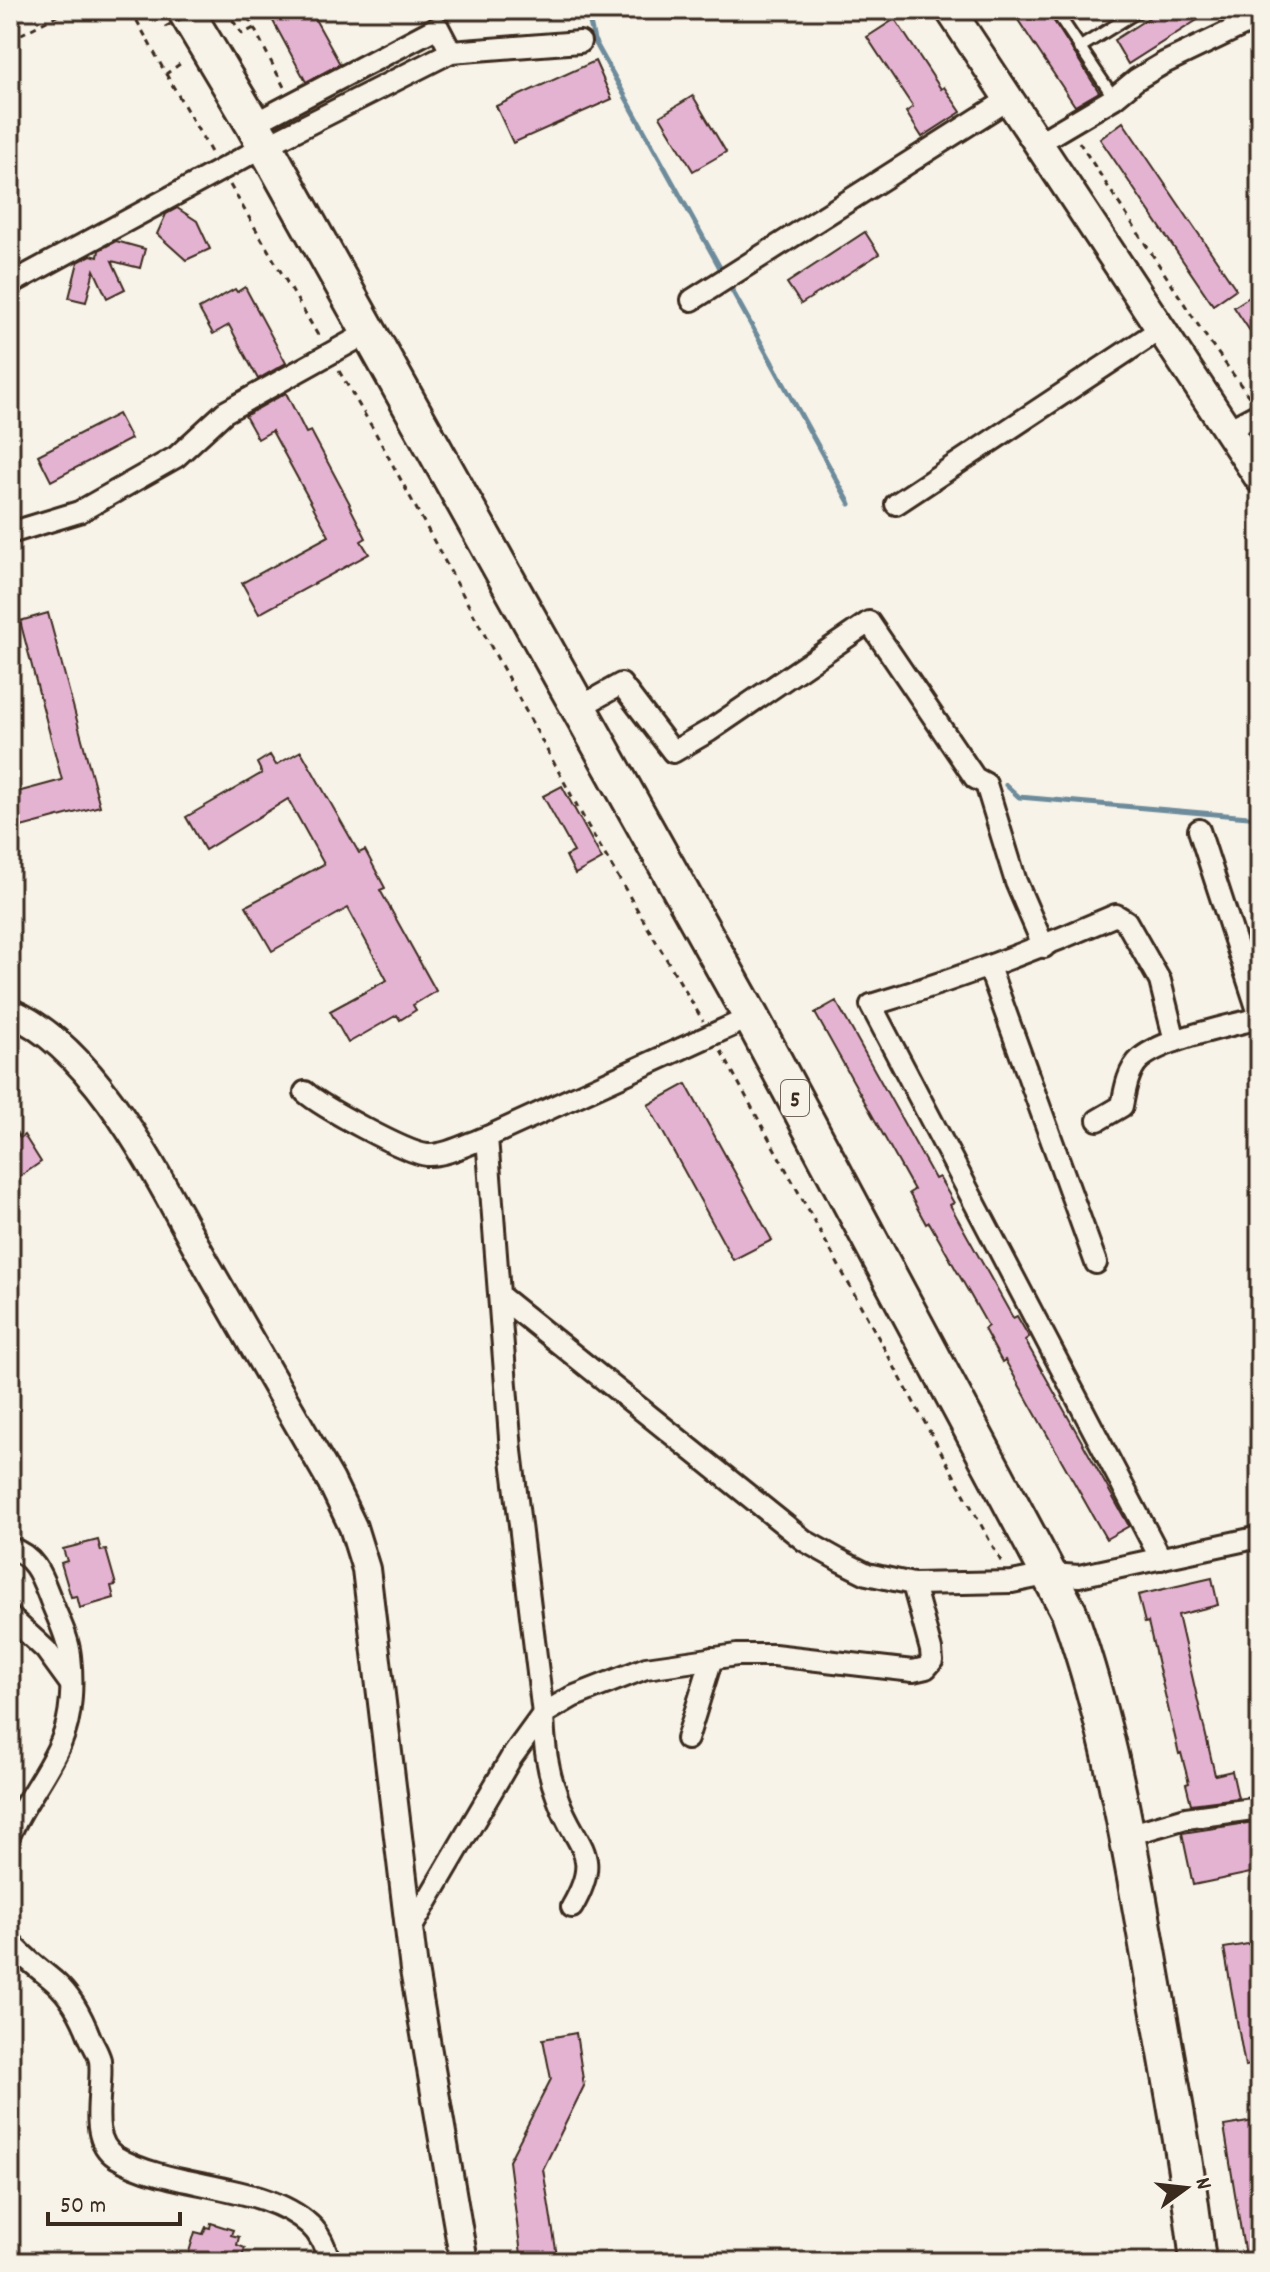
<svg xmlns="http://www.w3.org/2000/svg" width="1270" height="2272" viewBox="0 0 1270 2272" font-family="Dekko,sans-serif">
  <rect width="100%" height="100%" fill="#f7f3e8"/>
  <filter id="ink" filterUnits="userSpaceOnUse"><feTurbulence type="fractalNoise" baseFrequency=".0125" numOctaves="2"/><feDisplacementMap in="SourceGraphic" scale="16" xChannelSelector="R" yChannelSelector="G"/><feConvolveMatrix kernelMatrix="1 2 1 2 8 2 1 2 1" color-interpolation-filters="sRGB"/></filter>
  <g filter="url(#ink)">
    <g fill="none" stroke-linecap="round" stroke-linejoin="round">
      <!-- stream -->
      <g stroke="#6d8b9b" stroke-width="5">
        <polyline points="587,10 594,40 724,275"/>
        <polyline points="728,283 850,504"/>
        <polyline points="1006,785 1019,797 1260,818"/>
      </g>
    </g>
    <!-- building -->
    <g fill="#e5b3d2" stroke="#3b2a1e" stroke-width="2">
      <polygon points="267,10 310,10 340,64 306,82"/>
      <polygon points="1033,10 1047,10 1099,92 1075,106 1018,20"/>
      <polygon points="1161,10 1213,10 1128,64 1114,40"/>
      <polygon points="895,19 941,89 944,87 961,112 922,137 906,112 913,107 867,37"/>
      <polygon points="595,61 612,99 513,143 496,106"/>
      <polygon points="693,96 726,152 693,171 660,116"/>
      <polygon points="1123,122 1236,289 1213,305 1100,139"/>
      <polygon points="177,208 197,221 210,249 186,260 157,234 166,214"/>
      <polygon points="865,232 879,254 801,304 787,283"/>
      <polygon points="116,241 145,249 140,268 112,261 125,289 107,298 94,270 86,302 69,298 78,262 91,255 98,257 99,250"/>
      <polygon points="245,287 286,363 258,379 229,325 213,334 199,309 235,289 237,292"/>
      <polygon points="1260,290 1260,346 1234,307"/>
      <polygon points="286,393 306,433 311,431 350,504 349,505 366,538 361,541 369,554 259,614 242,583 329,536 272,431 258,439 245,416"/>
      <polygon points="118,414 131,439 51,481 38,455"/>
      <polygon points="48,613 100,806 10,830 10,794 62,780 20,621"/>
      <polygon points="301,751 359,853 365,850 385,888 380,890 436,991 413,1005 416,1010 400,1020 397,1015 348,1043 330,1011 387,980 348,908 272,951 246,906 324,864 288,799 205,850 186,817 262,773 257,763 270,755 276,765"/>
      <polygon points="562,786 602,859 575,874 566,856 574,852 543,796"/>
      <polygon points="836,1001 935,1179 939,1177 954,1203 950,1205 1013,1318 1017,1316 1029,1337 1025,1340 1129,1526 1106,1539 1005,1360 1002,1362 984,1329 988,1326 929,1222 926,1224 909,1193 914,1190 815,1013"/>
      <polygon points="686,1084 772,1240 733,1260 648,1105"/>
      <polygon points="10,1122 20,1138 24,1135 41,1162 19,1177 10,1162"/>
      <polygon points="98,1540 101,1551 106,1550 116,1585 111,1586 114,1598 80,1608 77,1596 71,1597 61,1563 67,1561 63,1549"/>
      <polygon points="1212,1578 1218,1605 1178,1615 1215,1775 1232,1771 1238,1798 1191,1804 1186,1784 1189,1783 1181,1753 1179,1754 1148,1622 1145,1623 1138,1595"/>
      <polygon points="1254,1822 1260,1849 1260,1871 1193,1885 1182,1833"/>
      <polygon points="1260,1942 1260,2063 1245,2066 1224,1948"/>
      <polygon points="576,2033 584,2086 543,2169 558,2262 522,2262 509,2161 551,2079 543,2039"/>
      <polygon points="1260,2120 1260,2262 1246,2262 1224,2126"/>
      <polygon points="211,2223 233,2230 231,2235 239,2237 237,2245 245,2248 240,2262 186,2262 195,2232 203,2234 206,2227 210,2228"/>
    </g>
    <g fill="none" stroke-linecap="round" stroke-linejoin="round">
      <!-- service casing -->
      <g stroke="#3b2a1e" stroke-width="16">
        <g id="service">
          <polyline points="1055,10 1114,98"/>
          <polyline points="1079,48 1140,10"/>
        </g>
      </g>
      <!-- minor casing -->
      <g stroke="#3b2a1e" stroke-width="26">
        <g id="minor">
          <polyline points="253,124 438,27 451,52"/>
          <polyline points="1038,143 1114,98 1137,79 1164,63 1260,17"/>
          <polyline points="10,284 265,146 451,52 580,42"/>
          <polyline points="692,300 1009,99"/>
          <polyline points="1228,430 1260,413"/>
          <polyline points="896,504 1159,330"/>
          <polyline points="10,533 79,512 176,457 225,412 369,332"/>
          <polyline points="578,708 621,684 673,752 709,731 869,622 975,778 986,784 1016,882 1044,947"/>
          <polyline points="1199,830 1260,1017"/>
          <polyline points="989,967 1096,1263"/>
          <path d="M305 1092C322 1107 406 1153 427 1155 446 1156 469 1143 487 1137"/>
          <path d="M1098 1120 1122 1106C1125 1090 1128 1070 1140 1059 1163 1039 1229 1026 1260 1018"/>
          <polyline points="500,1296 805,1541 839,1560 867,1574 913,1584 1012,1582 1051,1574 1079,1576 1260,1537"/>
          <path d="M10 1548C35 1556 41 1575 50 1598 57 1617 68 1636 70 1656 73 1683 72 1717 61 1742 48 1773 24 1802 10 1834"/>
          <path d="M1161 1559 871 1005C955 980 1036 950 1116 915L1126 921 1160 981 1175 1041"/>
          <polyline points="10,1617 46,1650 70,1683"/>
          <polyline points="687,1739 712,1658"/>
          <polyline points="1128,1835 1186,1818 1260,1808"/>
          <path d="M572 1907C604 1852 575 1848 558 1799 547 1771 544 1744 543 1714L511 1451 487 1137 751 1017"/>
          <polyline points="409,1932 511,1758 543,1714 572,1697 646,1668 737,1655 774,1655 913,1671 926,1668 932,1661 931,1650 913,1584"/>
          <path d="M10 1941C23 1958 39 1968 55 1982 72 1997 82 2017 90 2038 93 2045 98 2052 100 2060 104 2090 86 2138 116 2157 171 2190 264 2182 310 2225 321 2235 325 2248 330 2262"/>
        </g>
      </g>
      <!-- tertiary casing -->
      <g stroke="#3b2a1e" stroke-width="32">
        <path id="tertiary" d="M10 1012C100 1050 162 1187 209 1269 250 1340 291 1411 331 1481L353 1527 366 1569 414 1970 464 2262"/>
      </g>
      <!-- secondary casing -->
      <g stroke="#3b2a1e" stroke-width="34">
        <polyline id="secondary" points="950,10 1260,479"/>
      </g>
      <!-- trunk casing -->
      <g stroke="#3b2a1e" stroke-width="40">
        <path id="trunk" d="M185 10 253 124 751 1017 1069 1612C1112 1733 1132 1860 1154 1985 1170 2077 1188 2169 1198 2262"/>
      </g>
      <!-- path -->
      <g stroke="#3b2a1e" stroke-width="3" stroke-dasharray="6 6" stroke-linecap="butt">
        <polyline points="131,10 166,74 184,61"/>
        <polyline points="154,10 161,20"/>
        <polyline points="226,10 242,34 254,28 244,10"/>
        <polyline points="254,28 285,89"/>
        <polyline points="10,40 68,10"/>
        <polyline points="166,74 212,154"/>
        <polyline points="1079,142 1202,331 1250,398"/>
        <polyline points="230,185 319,337"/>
        <polyline points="339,371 375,432 588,826 703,1021"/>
        <polyline points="721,1051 1002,1563"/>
      </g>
      <!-- service -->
      <use href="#service" stroke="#f7f3e8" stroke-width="10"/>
      <!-- minor -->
      <use href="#minor" stroke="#f7f3e8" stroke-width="20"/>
      <!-- tertiary -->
      <use href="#tertiary" stroke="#f7f3e8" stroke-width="26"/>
      <!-- secondary -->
      <use href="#secondary" stroke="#f7f3e8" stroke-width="28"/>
      <!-- trunk -->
      <use href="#trunk" stroke="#f7f3e8" stroke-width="34"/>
      <!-- path-bridge -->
      <polyline stroke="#3b2a1e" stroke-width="3" stroke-dasharray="6 6" stroke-linecap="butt" points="165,27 197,10"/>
    </g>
  </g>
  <g text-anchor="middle" stroke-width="6" stroke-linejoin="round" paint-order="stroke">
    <!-- shield labels -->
    <rect fill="#f7f3e8" stroke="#73665b" stroke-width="2" x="781" y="1080" width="28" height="36" rx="6"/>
    <g font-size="22" font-weight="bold" fill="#3b2a1e">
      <text x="795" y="1106">5</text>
    </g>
  </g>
  <!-- margin -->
  <rect width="1270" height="2272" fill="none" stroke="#f7f3e8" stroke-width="40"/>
  <rect x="20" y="20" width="1230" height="2232" fill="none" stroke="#3b2a1e" stroke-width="3" filter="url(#ink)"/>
  <!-- north arrow -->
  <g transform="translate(1186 2188) rotate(75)" stroke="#f7f3e8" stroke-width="6" paint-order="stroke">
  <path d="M0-6L14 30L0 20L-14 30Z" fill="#3b2a1e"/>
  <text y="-12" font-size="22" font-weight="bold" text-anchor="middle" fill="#3b2a1e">N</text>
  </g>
  <!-- scale -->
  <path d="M48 2212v12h132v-12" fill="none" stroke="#3b2a1e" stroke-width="4"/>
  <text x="60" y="2212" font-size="24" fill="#3b2a1e" stroke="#f7f3e8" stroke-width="6" paint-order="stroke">50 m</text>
</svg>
